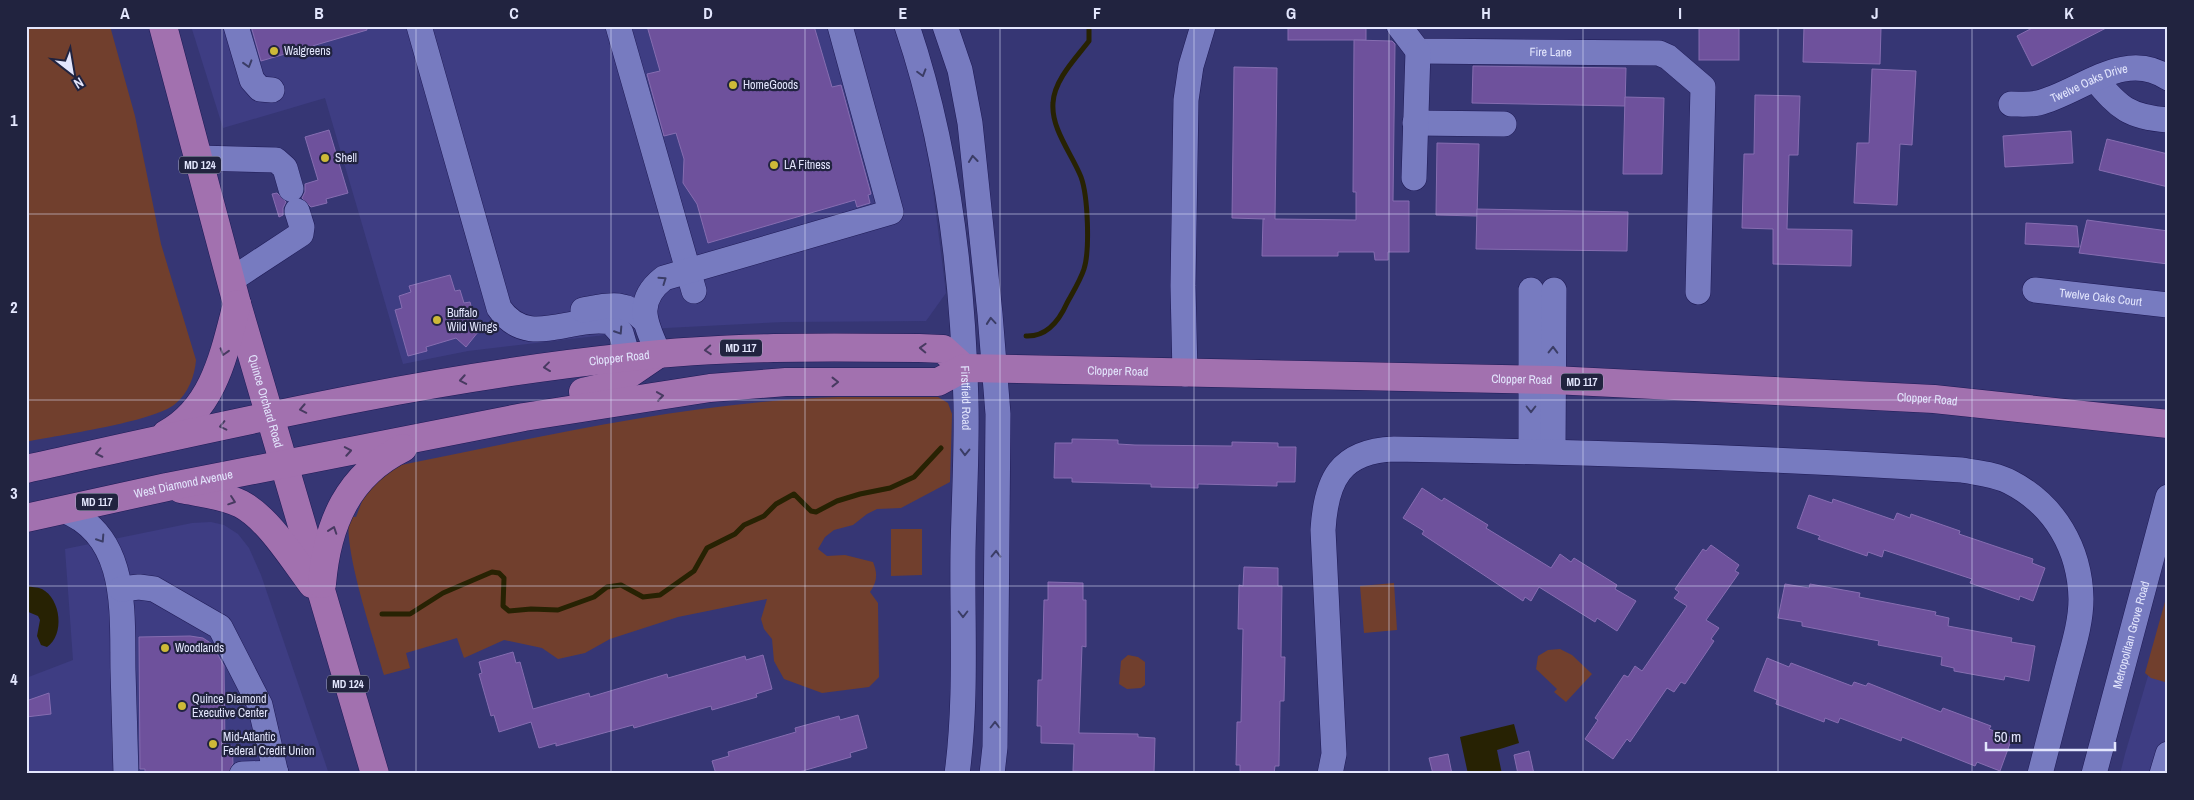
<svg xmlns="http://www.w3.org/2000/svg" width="2194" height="800" viewBox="0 0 2194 800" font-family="'Archivo Narrow',sans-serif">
  <rect width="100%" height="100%" fill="#363674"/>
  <!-- built -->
  <g fill="#3e3d83">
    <polygon points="191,26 893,26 901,46 917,103 931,174 946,293 926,321 784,322 666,328 468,351 403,364 325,98 223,128"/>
    <polygon points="211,522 224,525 238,534 249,548 261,575 329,774 26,774 26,678 73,660 65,549 192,523"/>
    <polygon points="2168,608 2168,774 2120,774 2125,754"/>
  </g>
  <!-- green -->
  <g fill="#713f2d">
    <path d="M26 26H110L135 116 161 244 196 360C195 375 188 394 175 404 154 422 58 435 26 442Z"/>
    <path d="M838 397H938L948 403 952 414 950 482 901 508 877 509 867 514 853 525 834 530 825 537 818 549 827 556 845 555 873 562C878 574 877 582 870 592L878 603 879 677 869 687 822 693 784 679 774 661 772 639 764 629 761 619 767 599 678 617 610 639 585 653 558 659 542 648 504 640 464 658 457 638 406 653 410 668 384 675C375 642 341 544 350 516L356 517 364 496 379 477 401 465C545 436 690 402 838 397Z"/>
    <polygon points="891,529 922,529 922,575 891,576"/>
    <polygon points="1394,583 1397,630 1364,633 1360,586"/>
    <polygon points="2168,591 2168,682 2165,682 2151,678 2145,673"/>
    <polygon points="1560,649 1572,655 1592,674 1566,702 1554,692 1557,689 1536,669 1538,656 1548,650"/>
    <polygon points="1128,655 1138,657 1145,662 1145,685 1141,688 1127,689 1119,684 1121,661"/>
  </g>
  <!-- water -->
  <g fill="#272203">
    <path d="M26 586C31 587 37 587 42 589 61 599 65 635 47 647L41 645 37 636 40 620 38 616 26 611Z"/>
    <polygon points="1514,724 1519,743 1497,750 1502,774 1468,774 1460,737"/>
  </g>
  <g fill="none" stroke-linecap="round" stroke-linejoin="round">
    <!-- stream -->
    <g stroke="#272203" stroke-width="5">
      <path d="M1026 336C1047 337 1059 321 1067 303 1073 292 1080 281 1084 269 1090 250 1088 196 1081 177 1072 154 1051 129 1053 103 1054 80 1076 58 1089 41V26"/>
      <polyline points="382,614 410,614 443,593 492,572 499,573 504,578 503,606 509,611 531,609 558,610 594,597 607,587 621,585 643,597 660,595 694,571 707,548 735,534 744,525 764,516 776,504 794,494 811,511 816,512 837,501 860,494 890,488 914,477 941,448"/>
    </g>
  </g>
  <!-- building -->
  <g fill="#6e519c" stroke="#866db1">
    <polygon points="251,26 366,26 367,30 261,61"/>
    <polygon points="647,26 814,26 832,87 841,85 871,194 868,195 870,203 857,207 855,200 708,243 697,204 683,183 684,159 676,133 664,136 647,74 660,71"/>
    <rect x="1288" y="26" width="78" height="14"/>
    <rect x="1699" y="26" width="40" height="34"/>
    <polygon points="1804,26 1881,28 1880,64 1803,62"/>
    <polygon points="2036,26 2110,26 2032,66 2017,36"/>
    <polygon points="1354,40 1392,41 1395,44 1393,201 1409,201 1409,252 1388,252 1388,260 1375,260 1374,252 1338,252 1338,256 1262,256 1263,219 1265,219 1232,218 1234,67 1277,68 1275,219 1356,220 1356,192 1353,192"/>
    <polygon points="1473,66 1626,68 1625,106 1472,103"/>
    <polygon points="1872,69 1916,71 1912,145 1900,144 1897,205 1854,203 1857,143 1869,143"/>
    <polygon points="1755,95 1800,96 1798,155 1789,155 1787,229 1852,230 1851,266 1773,264 1773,229 1742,228 1744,154 1754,154"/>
    <polygon points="1625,97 1664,98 1662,174 1623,174"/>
    <polygon points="329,130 348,193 326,199 327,203 311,207 302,198 305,192 305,184 318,180 305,137"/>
    <polygon points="2071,131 2073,163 2005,167 2003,136"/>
    <polygon points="2107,139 2168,154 2168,187 2099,170"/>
    <polygon points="1437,143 1479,144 1477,216 1436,215"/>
    <polygon points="277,193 286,202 283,208 283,215 279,217 272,194"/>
    <polygon points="1477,209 1628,212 1627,251 1476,249"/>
    <polygon points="2087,220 2168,231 2168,264 2079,253"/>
    <polygon points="2026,223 2077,226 2079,247 2025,244"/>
    <polygon points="450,275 455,291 460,290 464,303 470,302 478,332 466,347 456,338 426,347 427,351 408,356 395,310 402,308 399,296 411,292 409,286"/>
    <polygon points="1072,439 1118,440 1118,444 1135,445 1232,446 1232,442 1278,443 1278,447 1296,447 1295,482 1277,482 1277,486 1198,484 1198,488 1151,487 1151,484 1072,482 1072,478 1054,478 1055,443 1072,443"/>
    <polygon points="1422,488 1442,501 1444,498 1488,525 1486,528 1551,568 1560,554 1571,562 1574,558 1617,585 1615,589 1636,601 1617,631 1597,618 1595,622 1539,587 1531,601 1525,597 1523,601 1422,534 1424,531 1403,518"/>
    <polygon points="1809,495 1832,503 1833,499 1894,520 1897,513 1910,518 1911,514 1960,531 1959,534 2033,559 2032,563 2045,568 2033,601 2020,596 2019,600 1970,583 1972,579 1884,550 1882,557 1868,552 1867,556 1818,539 1820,536 1797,528"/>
    <polygon points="1711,545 1739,565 1735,571 1739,573 1706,620 1719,628 1711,639 1714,641 1685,684 1681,682 1674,692 1667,688 1630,742 1627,739 1613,759 1585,739 1598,720 1595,718 1624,675 1628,677 1635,666 1642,671 1687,606 1674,598 1679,592 1675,589 1703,549 1706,551"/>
    <polygon points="1244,567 1278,568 1278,586 1282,586 1281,657 1285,657 1284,701 1280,701 1279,766 1275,766 1274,774 1240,774 1240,765 1236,765 1237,722 1241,722 1243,629 1238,629 1239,585 1243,586"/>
    <polygon points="1048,582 1083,583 1083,600 1086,600 1086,647 1082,646 1079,733 1138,734 1138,737 1155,738 1154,773 1091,774 1091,772 1073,771 1074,744 1041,743 1041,726 1037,726 1038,680 1042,680 1044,600 1048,600"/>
    <polygon points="1785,584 1809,588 1810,584 1860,593 1859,597 1936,612 1935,615 1949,618 1948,626 2012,638 2011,642 2035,646 2029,681 2005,676 2004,680 1954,671 1954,668 1941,665 1942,657 1878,645 1879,641 1802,626 1802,622 1778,618"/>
    <polygon points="190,636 203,638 212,644 224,666 225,746 232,746 233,763 228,774 145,774 145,769 140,769 139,637"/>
    <polygon points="513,652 516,663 520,662 533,709 589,693 590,697 667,674 668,678 745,656 746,660 763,655 772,689 756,694 757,697 712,710 711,706 634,728 633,725 556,746 556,743 539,748 531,722 499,732 494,715 491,716 479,674 482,673 479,662"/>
    <polygon points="1767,658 1789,667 1791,663 1852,686 1854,682 1866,686 1868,683 1941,712 1943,708 1991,726 1989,729 2012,738 2000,771 1977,762 1975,766 1902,737 1901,741 1840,718 1838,723 1825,718 1824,722 1776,704 1777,700 1754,691"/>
    <polygon points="49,693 51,714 26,717 26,701"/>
    <polygon points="858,715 867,748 850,753 851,757 792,774 716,774 712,761 729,756 728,752 796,732 795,728 839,716 840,720"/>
    <polygon points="1529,751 1534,774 1518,774 1514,755"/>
    <polygon points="1448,754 1452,774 1433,774 1429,758"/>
  </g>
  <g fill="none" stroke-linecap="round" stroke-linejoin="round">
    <!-- minor casing -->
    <g stroke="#1f1b56" stroke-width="26">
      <g id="minor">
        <polyline points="236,26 252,80 260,89 272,90"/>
        <path d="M419 26 499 308C528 350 569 315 611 322L621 333 628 357"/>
        <polyline points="618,26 694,291"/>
        <path id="s1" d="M907 26C948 147 963 276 966 403 967 452 964 501 963 551 962 625 967 700 957 774"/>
        <polyline points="945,26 960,70 970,123 990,314 998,414 995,747 992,774"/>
        <path id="s2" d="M1399 26 1418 51 1659 53 1668 57 1703 87 1698 292"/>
        <path d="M2095 79C2119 108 2129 117 2168 120"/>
        <path id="s3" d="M2011 104C2020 104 2030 105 2038 103 2080 93 2124 48 2168 78"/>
        <polyline points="1415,123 1504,124"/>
        <polyline points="198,158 276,160 285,168 291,189"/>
        <polyline points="1414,178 1418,51"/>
        <polyline points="231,280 301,234 302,227 297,211"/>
        <path id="s4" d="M2035 290 2168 305"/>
        <path d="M583 310C609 305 625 300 645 321"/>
        <path d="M659 354C646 325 633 302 664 278L891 212 840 26"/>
        <polyline points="1185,374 1183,286 1186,100 1191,66 1203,26"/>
        <polyline points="1531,451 1531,290"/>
        <polyline points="1553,451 1554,290"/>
        <path d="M63 510C129 535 122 612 123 670 124 705 125 739 126 774"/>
        <polyline points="121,589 139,587 154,589 220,627 260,705 276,774"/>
        <polyline points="242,774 276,773"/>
        <path d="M1330 774 1334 754 1323 530C1326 480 1340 451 1394 449 1583 452 1772 458 1962 470 1978 473 1995 474 2010 482 2055 505 2080 549 2081 599 2081 623 2073 647 2067 670 2058 705 2049 739 2040 774"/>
        <path id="s5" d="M2094 774 2168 497"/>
        <polyline points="2162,774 2168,754"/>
      </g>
    </g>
    <!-- major casing -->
    <g stroke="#1f1b56" stroke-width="29">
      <g id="major">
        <path id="s6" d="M163 26 237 304 375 774"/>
        <polyline points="583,392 613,385 657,355"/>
        <path d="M166 434C214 408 224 354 237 304"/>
        <path id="s7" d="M26 469C226 425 425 378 629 357 725 346 822 347 919 348L943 349 964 368"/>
        <path d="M181 489C201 493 223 495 241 504 269 519 293 559 312 584"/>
        <path id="s8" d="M26 518 167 487 524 417 710 388 786 382H938L964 368 1553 380 1934 399 2168 424"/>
        <path d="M322 584C327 524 348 475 403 448"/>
      </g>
    </g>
    <!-- minor -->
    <use href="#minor" stroke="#777bc0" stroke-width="25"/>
    <!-- major -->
    <use href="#major" stroke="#a271af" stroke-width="28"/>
  </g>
  <!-- one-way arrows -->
  <defs><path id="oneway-chevron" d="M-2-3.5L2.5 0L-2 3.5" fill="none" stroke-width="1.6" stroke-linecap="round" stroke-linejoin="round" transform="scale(1.25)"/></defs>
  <g stroke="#3b3d66">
    <use href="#oneway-chevron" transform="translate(248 64) rotate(73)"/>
    <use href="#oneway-chevron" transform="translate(922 73) rotate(74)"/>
    <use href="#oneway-chevron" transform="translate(973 159) rotate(-96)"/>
    <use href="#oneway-chevron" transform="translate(663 280) rotate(-35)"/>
    <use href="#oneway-chevron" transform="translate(991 321) rotate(-95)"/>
    <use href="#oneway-chevron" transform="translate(619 331) rotate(57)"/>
    <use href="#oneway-chevron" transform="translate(1553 350) rotate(-89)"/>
    <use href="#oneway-chevron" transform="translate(1531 409) rotate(90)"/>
    <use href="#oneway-chevron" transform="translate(965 452) rotate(91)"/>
    <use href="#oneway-chevron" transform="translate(101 539) rotate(57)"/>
    <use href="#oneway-chevron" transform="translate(996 554) rotate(-89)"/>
    <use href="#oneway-chevron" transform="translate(963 614) rotate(90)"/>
    <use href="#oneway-chevron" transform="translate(995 725) rotate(-90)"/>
  </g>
  <g stroke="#483a61">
    <use href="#oneway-chevron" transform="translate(923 348) rotate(-178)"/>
    <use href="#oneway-chevron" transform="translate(708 350) rotate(176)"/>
    <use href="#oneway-chevron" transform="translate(224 352) rotate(107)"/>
    <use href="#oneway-chevron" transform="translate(547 367) rotate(173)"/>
    <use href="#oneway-chevron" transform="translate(463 380) rotate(170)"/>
    <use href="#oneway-chevron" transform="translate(835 382)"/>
    <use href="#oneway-chevron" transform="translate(660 396) rotate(-8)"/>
    <use href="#oneway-chevron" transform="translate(303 409) rotate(169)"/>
    <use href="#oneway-chevron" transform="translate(223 426) rotate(167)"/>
    <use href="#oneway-chevron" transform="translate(348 451) rotate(-10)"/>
    <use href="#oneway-chevron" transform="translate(99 453) rotate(168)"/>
    <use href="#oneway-chevron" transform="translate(232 501) rotate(19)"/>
    <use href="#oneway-chevron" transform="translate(333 530) rotate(-71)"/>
  </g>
  <!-- grid -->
  <path fill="none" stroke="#e3e6fd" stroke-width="1" stroke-opacity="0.55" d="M222 26V774M416 26V774M611 26V774M805 26V774M1000 26V774M1194 26V774M1389 26V774M1583 26V774M1778 26V774M1972 26V774M26 214H2168M26 400H2168M26 586H2168"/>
  <!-- markers -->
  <g fill="#cdb938" stroke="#21233f" stroke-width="2">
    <circle cx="274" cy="51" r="5"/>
    <circle cx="733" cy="85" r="5"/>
    <circle cx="325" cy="158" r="5"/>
    <circle cx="774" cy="165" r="5"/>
    <circle cx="437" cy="320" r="5"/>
    <circle cx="165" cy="648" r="5"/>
    <circle cx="182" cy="706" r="5"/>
    <circle cx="213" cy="744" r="5"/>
  </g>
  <g text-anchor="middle" stroke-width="4.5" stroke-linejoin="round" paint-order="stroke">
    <!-- shield labels -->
    <g fill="#21233f" stroke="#a9acc4" stroke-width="1">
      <rect x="179" y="156.5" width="42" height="17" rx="4"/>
      <rect x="720" y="339.5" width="42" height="17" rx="4"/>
      <rect x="1561" y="373.5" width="42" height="17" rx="4"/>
      <rect x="76" y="493.5" width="42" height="17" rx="4"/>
      <rect x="327" y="675.5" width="42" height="17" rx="4"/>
    </g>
    <g font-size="11" font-weight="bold" fill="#e3e6fd">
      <text x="200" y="169">MD 124</text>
      <text x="741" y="352">MD 117</text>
      <text x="1582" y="386">MD 117</text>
      <text x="97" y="506">MD 117</text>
      <text x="348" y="688">MD 124</text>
    </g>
    <!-- poi labels -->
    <g font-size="12" fill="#e3e6fd" stroke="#21233f" text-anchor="start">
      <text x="284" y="55">Walgreens</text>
      <text x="743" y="89">HomeGoods</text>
      <text x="335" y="162">Shell</text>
      <text x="784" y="169">LA Fitness</text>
      <text x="447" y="317">Buffalo<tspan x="447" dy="14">Wild Wings</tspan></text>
      <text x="175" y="652">Woodlands</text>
      <text x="192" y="703">Quince Diamond<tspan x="192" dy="14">Executive Center</tspan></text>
      <text x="223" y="741">Mid-Atlantic<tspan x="223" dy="14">Federal Credit Union</tspan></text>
    </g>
    <!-- street labels -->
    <g font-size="12" fill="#e3e6fd" stroke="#21233f">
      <text dy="4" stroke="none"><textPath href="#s2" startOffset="164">Fire Lane</textPath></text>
      <text dy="4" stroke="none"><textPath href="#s3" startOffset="82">Twelve Oaks Drive</textPath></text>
      <text dy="4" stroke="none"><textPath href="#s4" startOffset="66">Twelve Oaks Court</textPath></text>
      <text dy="4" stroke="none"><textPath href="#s7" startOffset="604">Clopper Road</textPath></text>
      <text dy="4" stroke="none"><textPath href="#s8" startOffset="1108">Clopper Road</textPath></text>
      <text dy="4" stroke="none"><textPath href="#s8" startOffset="1512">Clopper Road</textPath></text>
      <text dy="4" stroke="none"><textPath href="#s1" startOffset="378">Firstfield Road</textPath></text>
      <text dy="4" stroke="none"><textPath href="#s8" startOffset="1918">Clopper Road</textPath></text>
      <text dy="4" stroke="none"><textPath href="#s6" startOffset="389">Quince Orchard Road</textPath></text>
      <text dy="4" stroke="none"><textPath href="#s8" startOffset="161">West Diamond Avenue</textPath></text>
      <text dy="4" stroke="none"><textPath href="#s5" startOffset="144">Metropolitan Grove Road</textPath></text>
    </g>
  </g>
  <!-- border -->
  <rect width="2194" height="800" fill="none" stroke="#21233f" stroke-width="55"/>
  <!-- north arrow -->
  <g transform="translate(72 72) rotate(149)" stroke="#21233f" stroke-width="4" paint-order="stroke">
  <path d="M0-4L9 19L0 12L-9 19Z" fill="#e3e6fd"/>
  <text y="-8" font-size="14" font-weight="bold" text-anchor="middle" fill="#e3e6fd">N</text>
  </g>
  <!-- scale -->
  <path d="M1986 742v8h129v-8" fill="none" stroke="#e3e6fd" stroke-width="2.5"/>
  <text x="1994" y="742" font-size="15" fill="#e3e6fd" stroke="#21233f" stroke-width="4" paint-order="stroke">50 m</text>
  <rect x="28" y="28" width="2138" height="744" fill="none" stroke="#e3e6fd" stroke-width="2"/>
  <g font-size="16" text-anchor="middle" font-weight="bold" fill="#e3e6fd">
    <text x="125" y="19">A</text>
    <text x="319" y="19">B</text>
    <text x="514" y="19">C</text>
    <text x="708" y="19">D</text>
    <text x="903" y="19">E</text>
    <text x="1097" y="19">F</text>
    <text x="1291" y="19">G</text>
    <text x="1486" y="19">H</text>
    <text x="1680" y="19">I</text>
    <text x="1875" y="19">J</text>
    <text x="2069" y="19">K</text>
    <text x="14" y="126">1</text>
    <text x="14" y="313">2</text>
    <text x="14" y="499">3</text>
    <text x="14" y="685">4</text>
  </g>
</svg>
